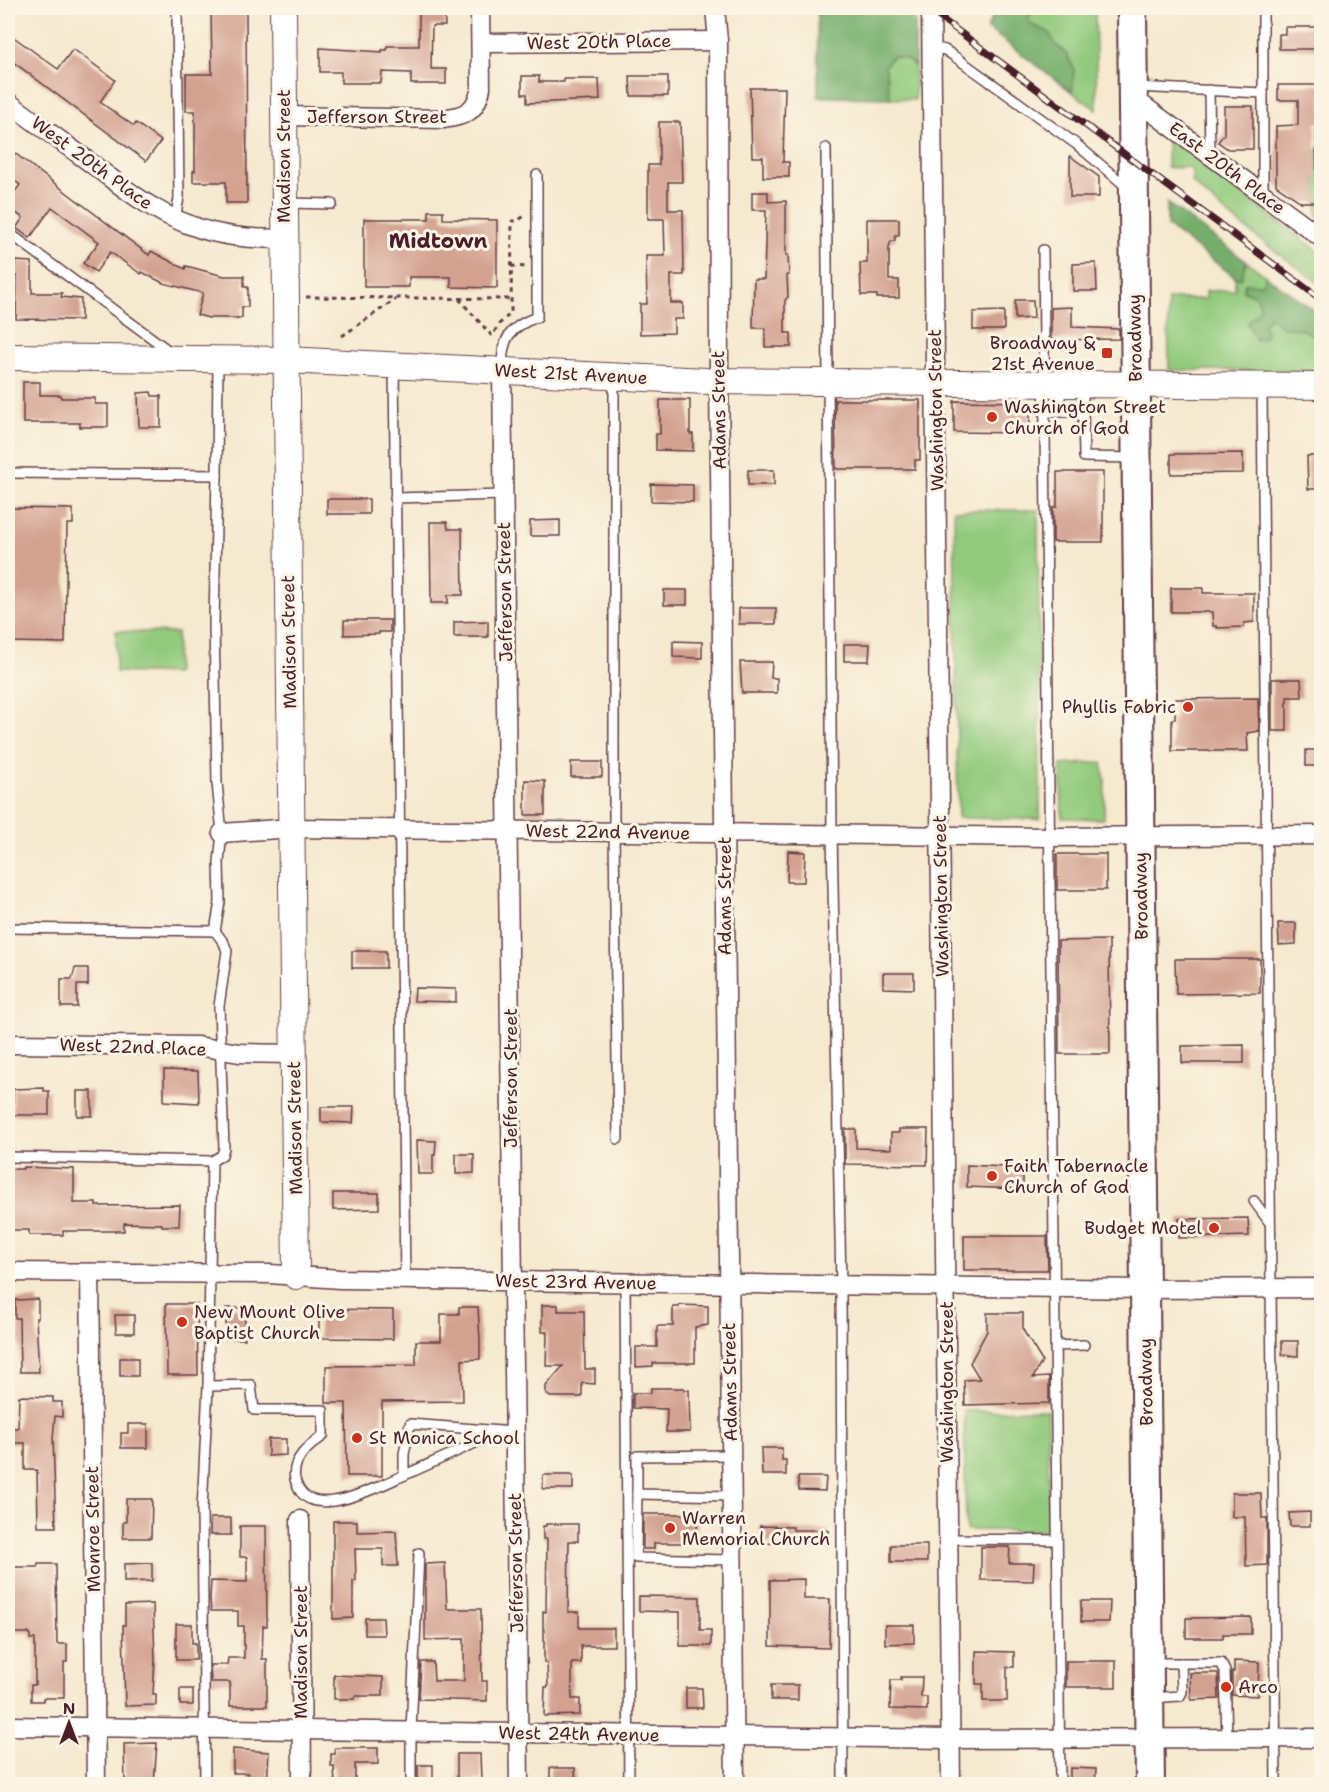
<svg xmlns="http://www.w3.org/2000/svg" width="1329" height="1792" viewBox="0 0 1329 1792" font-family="'Shantell Sans',sans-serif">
  <rect width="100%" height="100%" fill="#fcf5e5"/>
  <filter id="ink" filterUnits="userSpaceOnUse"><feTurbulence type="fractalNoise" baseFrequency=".0167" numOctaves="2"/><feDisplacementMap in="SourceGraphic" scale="12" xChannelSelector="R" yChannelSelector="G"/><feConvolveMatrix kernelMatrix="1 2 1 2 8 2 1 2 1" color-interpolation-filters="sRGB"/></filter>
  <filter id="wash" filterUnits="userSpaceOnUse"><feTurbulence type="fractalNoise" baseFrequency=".008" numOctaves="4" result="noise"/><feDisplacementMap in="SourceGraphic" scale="24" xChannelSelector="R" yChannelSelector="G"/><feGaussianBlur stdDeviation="1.35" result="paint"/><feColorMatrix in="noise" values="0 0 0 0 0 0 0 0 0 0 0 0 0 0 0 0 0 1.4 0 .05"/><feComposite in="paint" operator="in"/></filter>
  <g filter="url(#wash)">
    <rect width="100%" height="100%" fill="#f5e9cf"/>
    <!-- green -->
    <g fill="#92ca7d" stroke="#6e7454" stroke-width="1.5">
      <polygon points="1034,8 1095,8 1097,110 1072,92 1074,69 1067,55 1055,44 1049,33 1032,25 1026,18 1036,10"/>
      <polygon points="893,56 906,59 915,66 915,100 890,98 885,66"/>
      <path d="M1167 140 1183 150 1321 253V285C1278 252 1231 221 1192 182L1193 174 1190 168C1183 166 1175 169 1167 167Z"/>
      <polygon points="1316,150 1321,150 1321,218 1317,215"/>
      <polygon points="1246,261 1266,276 1262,284 1245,284 1243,290 1257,297 1261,308 1264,324 1270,316 1282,326 1303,330 1321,339 1321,371 1169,370 1168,299 1206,299 1206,291 1235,290 1235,277 1241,278"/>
      <polygon points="954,510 1038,510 1040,819 958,818"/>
      <polygon points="116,631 177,633 176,674 116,672"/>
      <polygon points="1102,762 1105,781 1104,819 1062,818 1061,765"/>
      <polygon points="1048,1410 1049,1531 966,1530 964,1411"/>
    </g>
    <!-- forest -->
    <g fill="#75ae6c" stroke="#60664c" stroke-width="1.5">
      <polygon points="817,8 902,8 915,18 915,66 906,59 892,56 885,66 890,98 818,97"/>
      <polygon points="957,8 997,8 1011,15 1013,8 1034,8 1036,9 1027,18 1032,25 1049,32 1055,44 1067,55 1074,69 1072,92 987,28 992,17 982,8 967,14"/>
      <polygon points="1167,203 1246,261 1241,279 1235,277 1167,226"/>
      <polygon points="1266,276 1321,315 1321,339 1303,330 1282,326 1270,317 1264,324 1266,335 1262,339 1256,340 1247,323 1261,308 1257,297 1243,290 1245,284 1262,284"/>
    </g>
    <g id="blocks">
      <!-- building -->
      <g fill="#d3a190">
        <polygon points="211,8 246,8 247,203 226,203 226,182 193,182 193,171 195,171 195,111 186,111 186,74 212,74"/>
        <polygon points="419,8 444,8 445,26 432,26 431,69 446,69 446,84 411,84 411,73 382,72 381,83 341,83 341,72 320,72 320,48 382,52 382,50 387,50 387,46 419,46"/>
        <polygon points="1285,27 1322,27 1322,49 1279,49 1279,34 1285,34"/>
        <polygon points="8,33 58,69 73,49 115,80 100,102 134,126 136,123 161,141 146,161 8,58"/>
        <polygon points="522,76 539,76 539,82 564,82 564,79 599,79 600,100 527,103 527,94 522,94"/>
        <polygon points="630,76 668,76 668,96 631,96"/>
        <polygon points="1278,85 1322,85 1322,123 1316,123 1317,202 1301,202 1276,185 1276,126 1298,125 1298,100 1278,100"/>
        <polygon points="750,88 785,88 783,162 789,162 789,177 763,177 763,157 752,157"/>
        <polygon points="1224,106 1253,106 1253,149 1228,149 1218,142 1224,134"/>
        <polygon points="659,122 680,122 682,182 668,182 668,210 683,210 684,275 671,275 671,303 683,303 683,319 674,319 674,333 640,334 640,304 647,304 646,256 665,256 664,219 648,219 648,165 659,165"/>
        <polygon points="8,148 149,255 151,251 185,269 186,266 224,276 244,276 244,287 248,287 248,307 242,307 242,318 209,318 197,315 203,293 163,283 142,272 141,274 110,252 96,272 83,263 99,242 52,207 30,238 16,228 23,218 8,207 8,201 20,185 8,176"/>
        <polygon points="1070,156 1099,177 1099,197 1070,197"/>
        <polygon points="752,192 768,192 768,202 786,201 786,255 788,255 789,275 787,275 788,297 785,300 785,333 791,333 791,347 765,347 765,328 753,328 754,279 764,279 766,210 752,210"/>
        <polygon points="429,211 443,211 443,219 497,220 497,288 451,287 451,277 409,277 409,287 364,287 364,219 429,219"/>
        <polygon points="867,219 899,219 899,235 895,235 895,241 891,241 889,247 889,280 899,280 899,298 877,298 877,295 861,295 860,263 867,263"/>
        <polygon points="15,261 32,262 32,293 62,293 61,297 81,299 81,320 16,319 17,276 14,276"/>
        <polygon points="1096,263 1097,291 1073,291 1073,264"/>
        <polygon points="1015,300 1033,300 1034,318 1015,319"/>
        <polygon points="1072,307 1072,327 1119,329 1119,339 1051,340 1051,308"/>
        <polygon points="1004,311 1004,330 973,330 973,312"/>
        <polygon points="23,382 40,382 40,395 61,395 61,398 95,398 95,404 108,404 108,427 80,427 80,423 23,423"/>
        <polygon points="151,392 152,396 161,396 161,427 139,427 138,393"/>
        <polygon points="660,400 690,400 690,434 693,434 693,451 656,450 656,434 660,434"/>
        <polygon points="835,400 920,400 920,460 915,460 915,469 836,469"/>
        <polygon points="954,401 1030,402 1030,433 954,432"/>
        <polygon points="1243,453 1243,473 1171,474 1171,454"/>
        <polygon points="1307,456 1322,456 1322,489 1308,489"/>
        <rect x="748" y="470" width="26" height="15"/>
        <polygon points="1057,472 1103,472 1103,542 1053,542 1053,507 1057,507"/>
        <polygon points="651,484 693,485 693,502 651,501"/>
        <rect x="327" y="499" width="42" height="15"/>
        <polygon points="8,508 73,509 73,524 67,524 65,643 8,642"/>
        <polygon points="560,520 560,536 530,536 530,521"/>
        <polygon points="430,522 447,522 448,529 462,529 463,595 448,595 448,603 431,603"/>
        <polygon points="1171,588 1203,588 1203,593 1254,593 1254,622 1244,623 1244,627 1217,628 1217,626 1213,626 1212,612 1171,612"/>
        <rect x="664" y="590" width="23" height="15"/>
        <rect x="739" y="608" width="37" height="16"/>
        <polygon points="344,620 390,620 390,632 379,632 379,634 344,635"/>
        <polygon points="488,621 488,637 454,637 454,622"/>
        <polygon points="673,641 702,642 702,658 673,657"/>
        <polygon points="844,644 870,644 869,661 844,661"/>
        <polygon points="740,662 772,662 771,678 777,678 777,693 742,693"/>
        <polygon points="1272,679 1301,679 1302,697 1287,697 1287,731 1272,731"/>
        <polygon points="1258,698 1259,731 1247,733 1248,751 1172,751 1172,719 1175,719 1175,699"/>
        <rect x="1306" y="750" width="16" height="16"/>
        <rect x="571" y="762" width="31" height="15"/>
        <polygon points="525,780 545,781 545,815 525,815"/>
        <polygon points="788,851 805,852 804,882 787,882"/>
        <rect x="1057" y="854" width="49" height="36"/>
        <polygon points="1278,923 1296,923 1296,944 1279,945"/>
        <polygon points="1109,940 1110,1054 1059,1054 1058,941"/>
        <rect x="352" y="951" width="34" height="17"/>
        <polygon points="1175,959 1260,959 1260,993 1176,994"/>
        <polygon points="75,968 88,968 88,985 77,985 77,1007 61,1007 61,979 72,979"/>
        <polygon points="883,973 914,973 914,989 883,988"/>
        <polygon points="415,988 456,989 456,1002 414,1001"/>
        <polygon points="1244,1045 1244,1063 1182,1063 1182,1046"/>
        <polygon points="164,1070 198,1071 199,1103 164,1101"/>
        <polygon points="44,1088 44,1091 49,1091 49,1115 13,1115 13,1089"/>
        <rect x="77" y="1091" width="15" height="25"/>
        <polygon points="321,1107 354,1107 353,1123 321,1122"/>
        <polygon points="845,1129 856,1129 856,1148 891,1149 891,1133 899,1133 899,1129 928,1129 927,1165 845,1164"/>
        <polygon points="417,1140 436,1141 435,1155 433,1155 433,1174 418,1174"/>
        <polygon points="456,1154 474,1154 474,1173 456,1174"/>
        <polygon points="967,1165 1023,1168 1023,1189 967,1187"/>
        <polygon points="23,1167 74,1169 74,1203 96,1203 96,1206 180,1205 179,1226 162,1226 162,1224 124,1223 124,1231 63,1231 63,1235 29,1235 29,1230 8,1230 8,1169 23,1169"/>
        <polygon points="333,1193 379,1193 379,1209 333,1210"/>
        <polygon points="1248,1218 1249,1236 1179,1238 1179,1219"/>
        <polygon points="964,1236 1047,1236 1048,1270 964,1270"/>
        <polygon points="38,1299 38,1318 36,1318 39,1372 20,1372 19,1318 15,1318 15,1300"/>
        <polygon points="166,1304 197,1304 198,1375 167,1375"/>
        <polygon points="542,1305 558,1305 558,1311 584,1311 585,1369 595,1369 595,1384 582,1383 582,1397 550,1397 546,1393 546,1386 563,1366 546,1366 547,1332 542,1332"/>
        <polygon points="679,1305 708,1306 708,1325 695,1327 695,1363 653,1363 653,1366 636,1367 636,1347 657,1347 657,1326 673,1326 673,1307 679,1307"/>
        <polygon points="459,1307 478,1307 480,1340 480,1359 462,1360 463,1401 382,1402 382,1476 347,1476 346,1403 326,1403 326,1366 416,1365 416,1341 441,1341 441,1314 459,1314"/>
        <rect x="226" y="1308" width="19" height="31"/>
        <polygon points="319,1309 393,1310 393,1339 319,1338"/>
        <polygon points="987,1313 1023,1313 1023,1330 1042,1361 1033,1378 1049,1377 1049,1403 965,1405 964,1380 980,1379 970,1363 987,1331"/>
        <polygon points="115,1315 134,1315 134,1333 116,1333"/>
        <polygon points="1282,1341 1298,1341 1298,1356 1282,1355"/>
        <rect x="120" y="1358" width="18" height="18"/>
        <polygon points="651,1388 684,1388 684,1390 689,1390 690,1432 666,1432 667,1409 633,1408 633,1393 651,1393"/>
        <polygon points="19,1396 53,1397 53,1402 62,1402 62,1417 55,1416 53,1438 56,1527 38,1527 37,1470 25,1470 25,1443 8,1443 8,1428 18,1428"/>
        <polygon points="128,1424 148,1424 148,1448 121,1448 121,1433 128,1433"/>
        <polygon points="268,1439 286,1439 286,1455 268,1456"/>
        <polygon points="761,1448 782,1448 782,1460 786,1460 786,1475 762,1475"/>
        <rect x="543" y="1475" width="30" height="14"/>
        <polygon points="798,1477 826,1477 825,1491 799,1490"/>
        <polygon points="1232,1493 1261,1493 1262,1518 1267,1518 1267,1565 1246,1566 1245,1517 1232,1517"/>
        <polygon points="126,1499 152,1499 151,1538 123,1538 123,1522 126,1522"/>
        <polygon points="1310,1512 1310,1526 1290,1526 1289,1513"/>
        <polygon points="643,1514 697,1514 697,1543 654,1543 654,1549 643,1549"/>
        <rect x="210" y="1518" width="21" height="17"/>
        <polygon points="333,1521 357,1521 357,1532 396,1531 398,1566 383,1566 383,1549 355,1549 356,1581 353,1581 353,1618 333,1619"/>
        <polygon points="546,1524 578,1524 578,1541 569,1541 568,1612 579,1612 579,1628 614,1628 614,1646 581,1646 581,1663 572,1663 572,1699 580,1699 580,1715 544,1716 545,1687 548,1687 547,1663 544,1663 544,1629 543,1629 543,1611 546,1612 547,1539 543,1539 543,1526 546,1526"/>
        <polygon points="240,1526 266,1526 267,1626 263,1626 262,1659 267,1659 267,1706 230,1706 230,1682 211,1682 210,1665 227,1665 228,1658 244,1658 244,1626 238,1626 238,1611 211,1611 210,1598 211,1581 247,1582 247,1557 240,1557"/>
        <polygon points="760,1526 793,1527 793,1530 828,1530 828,1544 760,1543"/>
        <rect x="891" y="1545" width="36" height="17"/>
        <polygon points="981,1547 1010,1547 1009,1563 1034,1563 1033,1581 981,1580"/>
        <polygon points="152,1563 152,1581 124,1582 124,1564"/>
        <polygon points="445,1563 447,1609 481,1609 482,1681 487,1681 487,1701 419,1699 421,1662 433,1662 434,1681 464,1681 464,1639 425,1640 425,1564"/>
        <polygon points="38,1564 56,1564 57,1644 67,1644 67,1662 64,1662 64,1698 43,1698 43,1701 31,1701 31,1685 35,1685 35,1639 30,1639 30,1633 8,1633 8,1567 38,1567"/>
        <polygon points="804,1579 804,1599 830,1599 829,1648 770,1646 770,1580"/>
        <polygon points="639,1596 700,1597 700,1630 711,1630 711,1646 680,1646 680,1612 639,1611"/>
        <polygon points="1081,1601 1110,1601 1109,1622 1081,1622"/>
        <polygon points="153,1604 155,1659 153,1694 156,1694 156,1705 125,1706 123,1625 125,1625 125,1605"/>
        <polygon points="1251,1617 1251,1634 1223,1634 1223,1638 1186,1638 1186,1618"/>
        <polygon points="365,1618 383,1618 384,1635 365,1635"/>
        <polygon points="176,1624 192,1624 192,1643 196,1643 196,1660 176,1660"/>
        <polygon points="885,1625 914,1625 914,1643 885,1644"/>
        <polygon points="976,1651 1014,1652 1014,1667 1007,1667 1007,1701 983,1701 983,1684 976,1684"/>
        <rect x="1066" y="1661" width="50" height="26"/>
        <polygon points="1234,1661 1259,1662 1258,1696 1232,1695 1232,1672 1234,1672"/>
        <polygon points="1190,1673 1218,1673 1219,1699 1191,1700"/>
        <polygon points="334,1675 383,1677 383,1696 355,1696 355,1699 334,1699"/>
        <polygon points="901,1677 922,1677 921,1697 927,1697 927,1710 890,1709 891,1680 901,1680"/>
        <rect x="771" y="1685" width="27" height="15"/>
        <polygon points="686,1688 702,1688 703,1708 686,1708"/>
        <rect x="180" y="1689" width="13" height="16"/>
        <polygon points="157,1743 154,1784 125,1784 124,1744"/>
        <polygon points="335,1748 378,1748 378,1764 355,1764 355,1785 335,1785 334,1766 331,1766 331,1754 335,1754"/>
        <polygon points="233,1749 269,1752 267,1785 248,1785 248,1773 233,1773"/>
        <polygon points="457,1754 480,1754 481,1780 457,1780"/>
        <rect x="418" y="1765" width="15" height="16"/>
        <polygon points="550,1768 575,1768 576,1785 550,1785"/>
        <polygon points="1070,1768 1096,1769 1095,1785 1070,1785"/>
      </g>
    </g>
  </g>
  <g filter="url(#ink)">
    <use href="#blocks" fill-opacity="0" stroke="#643d44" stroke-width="1.5"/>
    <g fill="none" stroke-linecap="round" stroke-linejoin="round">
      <!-- lane casing -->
      <g stroke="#643d44" stroke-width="12">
        <g id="lane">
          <polyline points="1263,8 1263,194"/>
          <polyline points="931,47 945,50 954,56 1076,144 1128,188"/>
          <polyline points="1135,87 1263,93"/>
          <polyline points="1209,90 1210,154"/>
          <polyline points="826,148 832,834 841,1285 843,1784"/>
          <polyline points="287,203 332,204"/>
          <polyline points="175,219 179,198 177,8"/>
          <polyline points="8,232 172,353"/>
          <polyline points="1043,250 1060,1784"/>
          <polyline points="394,367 405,1280"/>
          <path d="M502 368C502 339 509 327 537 317V175"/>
          <polyline points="614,379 614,832 618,1139"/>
          <polyline points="1060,385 1060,412"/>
          <polyline points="1083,385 1083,412"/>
          <polyline points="1262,389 1276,1784"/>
          <polyline points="1044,412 1083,412 1084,457 1135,458"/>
          <polyline points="8,473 217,475 218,360"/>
          <polyline points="395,498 504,495"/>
          <polyline points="8,928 215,931"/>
          <polyline points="8,1157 212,1161 222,1155 224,1148 219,1006 227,951 224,943 215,931 220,902 219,862 222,833 217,783 214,623 217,475"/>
          <polyline points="1254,1201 1270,1223"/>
          <polyline points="625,1283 629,1784"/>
          <polyline points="1056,1346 1084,1345"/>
          <path d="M208 1386 251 1385 254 1410H323V1436C309 1446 291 1459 295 1479 306 1528 382 1484 407 1474 438 1460 468 1447 498 1432"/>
          <polyline points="731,1455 637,1456 637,1494 731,1496"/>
          <polyline points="404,1475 404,1454 410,1424 514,1432"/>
          <polyline points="637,1494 636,1558 732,1560"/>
          <polyline points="949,1539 1057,1540"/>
          <polyline points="1152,1663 1221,1663 1225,1671 1227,1738"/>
          <polyline points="1152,1698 1180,1696 1182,1692 1181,1663"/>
          <polyline points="205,1784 202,1510 208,1386 212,1161"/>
          <polyline points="411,1784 411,1731 419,1553"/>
        </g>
      </g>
      <!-- street casing -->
      <g stroke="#643d44" stroke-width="21">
        <g id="street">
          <polyline points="715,8 718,41 719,381 735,1784"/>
          <polyline points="931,8 951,1784"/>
          <polyline points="481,43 718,41"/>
          <polyline points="1133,98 1322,238"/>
          <path d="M8 102C37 124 67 145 96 167 126 190 154 212 190 225 220 237 253 239 285 239"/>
          <path d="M284 116 443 119C465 116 476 112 481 88L480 8"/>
          <polyline points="502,371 519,1784"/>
          <polyline points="222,833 291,828 1050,837 1322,835"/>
          <polyline points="8,1044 198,1046 239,1053 294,1054"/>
          <polyline points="8,1272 270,1274 340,1279 1145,1289 1322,1288"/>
          <polyline points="90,1273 96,1784"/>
          <polyline points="300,1520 302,1784"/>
          <polyline points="8,1726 950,1739 1322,1738"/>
        </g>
      </g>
      <!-- secondary casing -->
      <g stroke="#643d44" stroke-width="28">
        <g id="secondary">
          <polyline points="283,8 296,1276"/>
          <polyline points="8,357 286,360 706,381 1322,386"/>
        </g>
      </g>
      <!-- primary casing -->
      <g stroke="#643d44" stroke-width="32">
        <polyline id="primary" points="1132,8 1150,1784"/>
      </g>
      <!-- path -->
      <g stroke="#643d44" stroke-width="3" stroke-dasharray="4.5 4.5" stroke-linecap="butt">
        <polyline points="511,266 527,267"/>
        <polyline points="306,297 511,299"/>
        <polyline points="459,299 492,336 499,324 511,313 512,221 517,221 526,215"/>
        <polyline points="342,336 396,299"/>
      </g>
      <!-- lane -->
      <use href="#lane" stroke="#fff" stroke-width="9"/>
      <!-- street -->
      <use href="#street" stroke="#fff" stroke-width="18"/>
      <!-- secondary -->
      <use href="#secondary" stroke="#fff" stroke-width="26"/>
      <!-- primary -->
      <use href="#primary" stroke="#fff" stroke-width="28"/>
      <!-- rail casing -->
      <g stroke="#4a1f2b" stroke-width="7">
        <polyline id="rail" points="927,8 1322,300"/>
      </g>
      <!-- rail -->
      <use href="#rail" stroke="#fcf5e5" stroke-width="4.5" stroke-dasharray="14" stroke-linecap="butt"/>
    </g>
  </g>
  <!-- markers -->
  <g fill="#c8321e" stroke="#fcf5e5" stroke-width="2">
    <rect x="1101" y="347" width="12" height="12" rx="3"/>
    <circle cx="992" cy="417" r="6"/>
    <circle cx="1188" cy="707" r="6"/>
    <circle cx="992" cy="1176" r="6"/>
    <circle cx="1214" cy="1228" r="6"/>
    <circle cx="182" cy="1322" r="6"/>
    <circle cx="357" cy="1438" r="6"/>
    <circle cx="670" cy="1528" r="6"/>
    <circle cx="1226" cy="1687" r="6"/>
  </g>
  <g text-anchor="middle" stroke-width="6" stroke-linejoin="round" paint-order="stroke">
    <!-- street labels -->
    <g font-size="18" fill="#4a1f2b" stroke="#fcf5e5">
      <text transform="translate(599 42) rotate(-1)" y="6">West 20th Place</text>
      <text x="377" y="123">Jefferson Street</text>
      <text transform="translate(284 156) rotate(-90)" y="6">Madison Street</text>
      <text transform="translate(92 163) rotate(36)" y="6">West 20th Place</text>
      <text transform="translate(1227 168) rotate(37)" y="6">East 20th Place</text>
      <text transform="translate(1135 338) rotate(-91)" y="6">Broadway</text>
      <text transform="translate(571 374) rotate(3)" y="6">West 21st Avenue</text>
      <text transform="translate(719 410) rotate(-91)" y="6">Adams Street</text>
      <text transform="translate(936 410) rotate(-91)" y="6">Washington Street</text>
      <text transform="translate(505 592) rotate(-91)" y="6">Jefferson Street</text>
      <text transform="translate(289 642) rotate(-91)" y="6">Madison Street</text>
      <text transform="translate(608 832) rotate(1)" y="6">West 22nd Avenue</text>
      <text transform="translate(725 896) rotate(-90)" y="6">Adams Street</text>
      <text transform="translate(941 896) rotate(-91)" y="6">Washington Street</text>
      <text transform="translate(1141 896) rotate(-91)" y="6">Broadway</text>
      <text transform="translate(133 1047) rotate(2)" y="6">West 22nd Place</text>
      <text transform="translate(511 1078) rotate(-90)" y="6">Jefferson Street</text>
      <text transform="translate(295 1128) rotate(-91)" y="6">Madison Street</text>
      <text transform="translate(576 1282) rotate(1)" y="6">West 23rd Avenue</text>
      <text transform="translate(730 1382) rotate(-91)" y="6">Adams Street</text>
      <text transform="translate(947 1382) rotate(-90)" y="6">Washington Street</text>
      <text transform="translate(1146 1382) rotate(-91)" y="6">Broadway</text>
      <text transform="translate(93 1529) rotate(-91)" y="6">Monroe Street</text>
      <text transform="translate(516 1563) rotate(-91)" y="6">Jefferson Street</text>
      <text transform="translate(301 1652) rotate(-90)" y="6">Madison Street</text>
      <text transform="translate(579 1734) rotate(1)" y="6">West 24th Avenue</text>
    </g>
    <!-- poi labels -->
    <g font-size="18" fill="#4a1f2b" stroke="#fcf5e5" text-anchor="start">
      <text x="1095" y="349" text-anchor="end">Broadway &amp;<tspan x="1095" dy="21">21st Avenue</tspan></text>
      <text x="1004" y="413">Washington Street<tspan x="1004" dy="21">Church of God</tspan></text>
      <text x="1176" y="713" text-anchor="end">Phyllis Fabric</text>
      <text x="1004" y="1172">Faith Tabernacle<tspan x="1004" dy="21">Church of God</tspan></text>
      <text x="1202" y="1234" text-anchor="end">Budget Motel</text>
      <text x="194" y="1318">New Mount Olive<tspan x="194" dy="21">Baptist Church</tspan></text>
      <text x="369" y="1444">St Monica School</text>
      <text x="682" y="1524">Warren<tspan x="682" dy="21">Memorial Church</tspan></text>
      <text x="1238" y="1693">Arco</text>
    </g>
    <!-- quarter labels -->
    <g font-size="21" font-weight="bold" fill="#4a1f2b" stroke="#fcf5e5">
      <text x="438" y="248">Midtown</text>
    </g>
  </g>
  <!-- margin -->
  <rect width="1329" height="1792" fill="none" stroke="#fcf5e5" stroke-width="30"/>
  <!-- north arrow -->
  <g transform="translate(69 1723)" stroke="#fcf5e5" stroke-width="4.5" paint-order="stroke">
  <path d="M0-4.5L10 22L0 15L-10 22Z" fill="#4a1f2b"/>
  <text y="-9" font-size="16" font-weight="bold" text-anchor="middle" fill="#4a1f2b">N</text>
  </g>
</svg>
